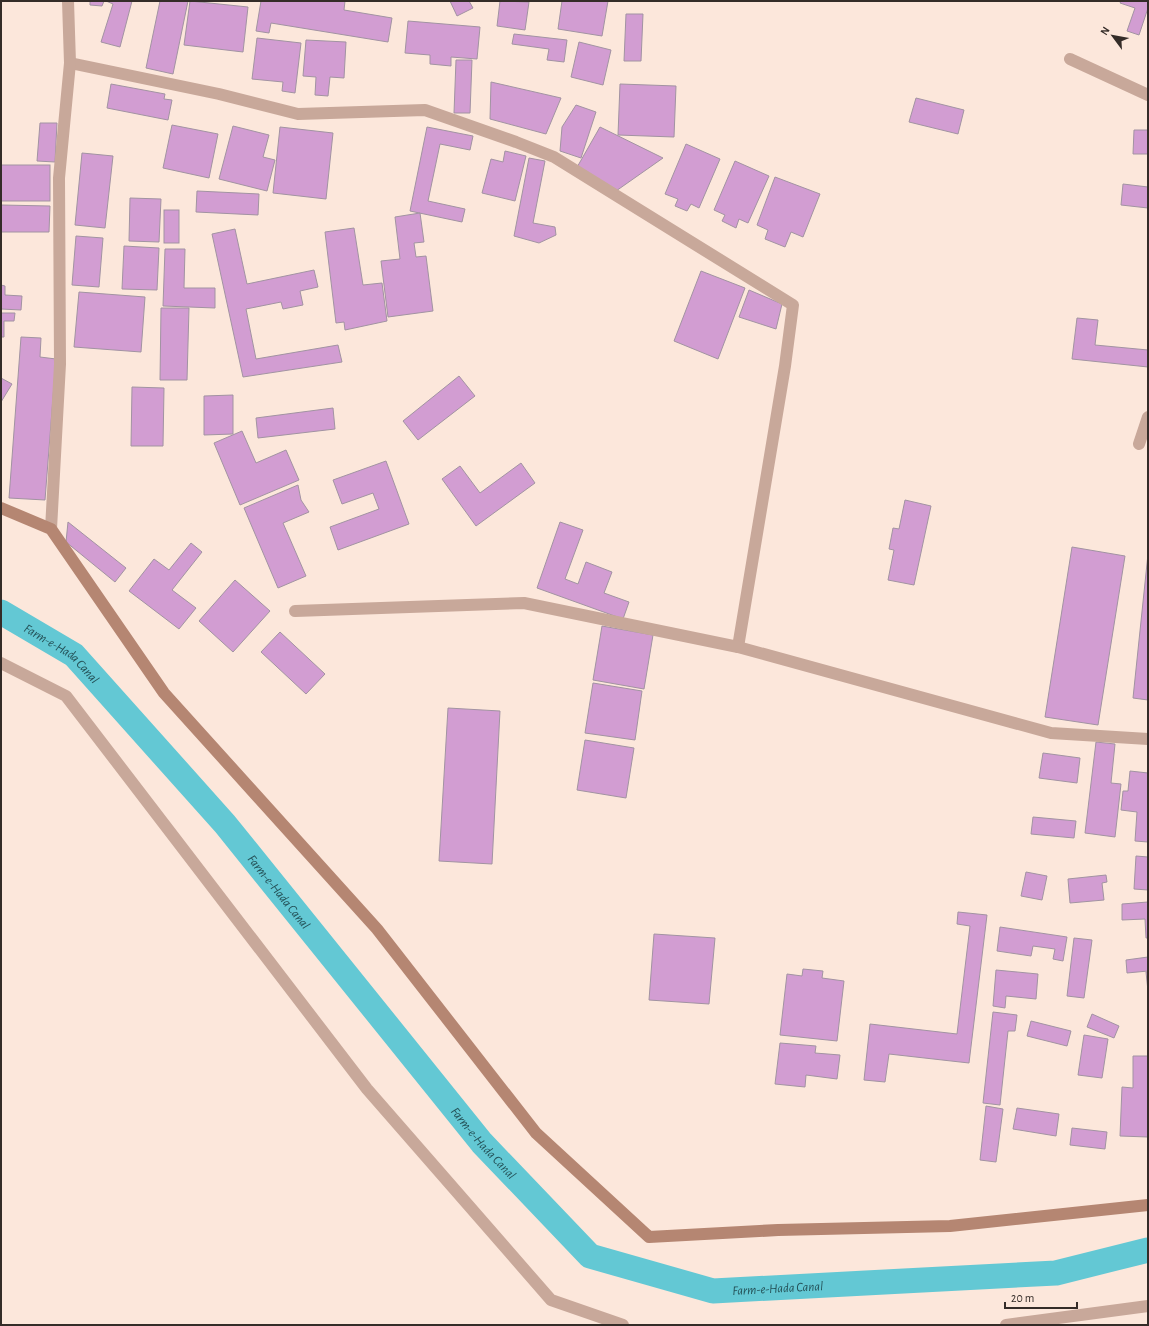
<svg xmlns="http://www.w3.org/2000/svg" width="1149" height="1326" viewBox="0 0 1149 1326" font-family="'Alegreya Sans',sans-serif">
  <rect width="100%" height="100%" fill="#fce7db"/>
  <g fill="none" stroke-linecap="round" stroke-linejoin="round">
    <!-- canal -->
    <path stroke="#63c8d4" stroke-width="25" id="s1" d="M1 612 74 655 225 824 482 1143 590 1256 713 1291 1056 1273 1148 1250"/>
  </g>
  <!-- building -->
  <g fill="#d29dd2" stroke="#a293a2">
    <polygon points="90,1 104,1 102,6 90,5"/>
    <polygon points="106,1 132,1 120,47 101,42 113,4"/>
    <polygon points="160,1 188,1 173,74 146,68"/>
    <polygon points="190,1 248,7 243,52 184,45"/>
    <polygon points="261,1 345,1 344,10 392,18 388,42 271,23 269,33 256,31"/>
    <polygon points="450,1 469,1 473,8 457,16"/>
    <polygon points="500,1 529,2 525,30 497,26"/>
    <polygon points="562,1 608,1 602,36 558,29"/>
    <polygon points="1121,1 1148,1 1148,8 1139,35 1127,31 1135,8 1120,3"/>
    <polygon points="626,14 643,14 641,61 624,61"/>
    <polygon points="408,21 480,27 477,59 451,57 451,66 430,64 430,55 405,53"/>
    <polygon points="514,34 567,40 564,62 547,60 549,49 512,44"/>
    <polygon points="257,38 301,43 295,93 282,91 283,82 252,79"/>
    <polygon points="306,40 346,42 344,78 330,77 328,96 315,95 316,77 303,76"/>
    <polygon points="579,42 611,50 603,85 571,77"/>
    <polygon points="456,60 472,60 470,113 454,113"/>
    <polygon points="491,82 561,98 546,134 490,119"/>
    <polygon points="111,84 165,94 164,99 172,100 168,120 107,108"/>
    <polygon points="620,84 676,86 674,137 618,135"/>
    <polygon points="916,98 964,110 958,134 909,122"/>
    <polygon points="576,105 596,112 581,158 560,151 562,127"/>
    <polygon points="40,123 57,123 55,162 37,161"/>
    <polygon points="172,125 218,134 209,178 163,168"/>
    <polygon points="233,126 269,135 263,157 275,160 267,191 219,179"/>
    <polygon points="280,127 333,133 326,199 273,193"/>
    <polygon points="427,127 473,136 470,150 440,144 428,201 465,209 462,222 410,211"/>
    <polygon points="600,127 663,158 616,191 576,169"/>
    <polygon points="1134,130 1148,130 1148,154 1133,154"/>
    <polygon points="686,144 720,159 699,208 691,204 687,211 675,206 678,199 665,194"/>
    <polygon points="505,151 526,156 515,201 482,193 491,159 503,162"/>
    <polygon points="82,153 113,156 105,228 75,225"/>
    <polygon points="529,158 545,161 533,223 555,227 556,235 539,243 514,236"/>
    <polygon points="735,161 769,176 748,223 739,219 736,228 722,221 725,215 714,210"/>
    <rect x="1" y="165" width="49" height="36"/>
    <polygon points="775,177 820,194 803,237 791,232 785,247 765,239 768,230 757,225"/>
    <polygon points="1123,184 1148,187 1148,208 1121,205"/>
    <polygon points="197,191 259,194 258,215 196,212"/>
    <polygon points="130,198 161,199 159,242 129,241"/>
    <polygon points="1,205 50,206 49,232 1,232"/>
    <rect x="164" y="210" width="15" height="33"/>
    <polygon points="420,213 424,242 414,243 416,257 426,256 433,311 388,317 381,261 400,259 395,217"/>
    <polygon points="354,228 363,285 382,283 387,321 345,330 344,322 336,323 325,232"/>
    <polygon points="235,229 247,284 314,270 318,287 300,291 303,305 283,309 281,302 246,309 256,359 338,345 342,362 243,377 212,234"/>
    <polygon points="76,236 103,238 99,287 72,285"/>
    <polygon points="124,246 159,248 157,290 122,289"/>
    <polygon points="165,249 185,249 184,288 215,288 215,308 163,306"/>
    <polygon points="701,271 745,288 718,359 674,341"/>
    <polygon points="1,285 5,286 5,295 22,296 21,310 1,309"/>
    <polygon points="749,290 782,304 776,329 739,317"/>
    <polygon points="79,292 145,297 141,352 74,347"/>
    <polygon points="161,308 189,308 187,380 160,380"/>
    <polygon points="1,313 15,313 14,321 4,321 4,337 1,337"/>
    <polygon points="1077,318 1098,320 1095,345 1148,350 1148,367 1072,359"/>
    <polygon points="21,337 41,338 40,357 56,359 45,500 9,498"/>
    <polygon points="459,376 475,396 418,440 403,421"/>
    <polygon points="1,378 12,384 1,402"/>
    <polygon points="132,387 164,388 163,446 131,446"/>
    <polygon points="233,395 233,434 204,435 204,396"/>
    <polygon points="333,408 335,429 258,438 256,418"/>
    <polygon points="242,431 256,463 286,450 299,480 240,505 214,443"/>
    <polygon points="386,461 409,524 338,550 330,527 379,509 373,493 342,504 333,480"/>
    <polygon points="521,463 535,483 476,526 442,479 460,466 480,493"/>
    <polygon points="298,485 301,500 309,512 283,523 306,576 278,588 244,508"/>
    <polygon points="905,500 931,506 914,585 888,580 894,550 889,549 893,528 899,529"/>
    <polygon points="68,522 126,568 115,582 66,542"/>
    <polygon points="560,522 583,530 565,579 578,584 586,562 612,572 604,593 629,602 623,619 537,588"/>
    <polygon points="191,543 202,552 172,590 196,608 179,629 129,591 154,559 169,570"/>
    <polygon points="1072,547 1125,556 1098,725 1045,717"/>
    <polygon points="1148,554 1148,700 1133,698"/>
    <polygon points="235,580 270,611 233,652 199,621"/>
    <polygon points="602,626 653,635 644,689 593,680"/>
    <polygon points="280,632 325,674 306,694 261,652"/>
    <polygon points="593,683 642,691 635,740 585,733"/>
    <polygon points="448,708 500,711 492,864 439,861"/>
    <polygon points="585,740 634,748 626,798 577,790"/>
    <polygon points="1096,742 1115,744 1111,783 1121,784 1115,837 1085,833"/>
    <polygon points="1043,753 1080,758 1077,783 1039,778"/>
    <polygon points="1130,771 1148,773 1148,842 1135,841 1137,812 1121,810 1123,791 1128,791"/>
    <polygon points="1033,817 1076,821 1074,838 1031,834"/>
    <polygon points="1136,856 1148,857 1148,890 1134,889"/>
    <polygon points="1026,872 1047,876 1042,900 1021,896"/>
    <polygon points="1106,875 1107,882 1102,883 1104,900 1070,903 1068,879"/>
    <polygon points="1148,902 1148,938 1146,938 1145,919 1122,920 1122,904"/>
    <polygon points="958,912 987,915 969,1063 889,1054 885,1082 864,1080 870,1024 957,1034 970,926 957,924"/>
    <polygon points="1000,927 1067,937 1063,961 1053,959 1055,949 1033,946 1031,956 997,951"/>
    <polygon points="654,934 715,938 709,1004 649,1000"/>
    <polygon points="1074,938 1092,940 1084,998 1067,996"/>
    <polygon points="1148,957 1148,971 1127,973 1126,960"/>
    <polygon points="803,969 823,971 822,978 844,981 837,1041 780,1035 787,974 802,976"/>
    <polygon points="996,970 1038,974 1036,999 1006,996 1005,1008 993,1006"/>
    <polygon points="1146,972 1148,972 1148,991"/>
    <polygon points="993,1012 1017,1015 1015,1031 1008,1031 1000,1105 983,1103"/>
    <polygon points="1092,1014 1119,1026 1114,1038 1087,1027"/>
    <polygon points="1031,1021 1071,1031 1067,1046 1027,1036"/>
    <polygon points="1084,1035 1108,1039 1102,1078 1078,1075"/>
    <polygon points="780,1043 816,1046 815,1053 840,1055 837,1079 806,1075 805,1087 775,1084"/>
    <polygon points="1133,1056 1148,1056 1148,1137 1120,1136 1122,1087 1133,1088"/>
    <polygon points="986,1106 1003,1109 996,1162 980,1160"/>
    <polygon points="1017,1108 1059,1114 1056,1136 1013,1129"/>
    <polygon points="1072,1128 1107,1132 1105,1149 1070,1145"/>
  </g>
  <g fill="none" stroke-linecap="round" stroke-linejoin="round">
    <!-- street -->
    <g stroke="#c8a89a" stroke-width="12">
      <polyline points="1070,59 1148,95"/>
      <polyline points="70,63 219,94 298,114 425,110 516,142 554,157 793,305 785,366 738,647"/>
      <polyline points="1139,444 1148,417"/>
      <polyline points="51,529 60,364 59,178 70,63 68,1"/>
      <polyline points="295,611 524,603 738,647 1051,733 1148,739"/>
      <polyline points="1,663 66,696 367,1089 551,1300 623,1325"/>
      <polyline points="1006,1325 1148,1306"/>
    </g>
    <!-- secondary -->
    <polyline stroke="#b58672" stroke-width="12" points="1,508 51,529 164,693 377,929 536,1133 649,1237 778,1230 950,1226 1148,1205"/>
  </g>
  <g text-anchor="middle" stroke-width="3" stroke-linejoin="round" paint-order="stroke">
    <!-- water labels -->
    <g font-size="13" font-style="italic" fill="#255258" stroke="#fce7db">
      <text dy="5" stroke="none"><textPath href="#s1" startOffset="74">Farm-e-Hada Canal</textPath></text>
      <text dy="5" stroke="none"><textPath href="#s1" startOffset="398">Farm-e-Hada Canal</textPath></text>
      <text dy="5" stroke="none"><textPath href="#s1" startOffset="722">Farm-e-Hada Canal</textPath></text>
      <text dy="5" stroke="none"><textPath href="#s1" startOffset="1070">Farm-e-Hada Canal</textPath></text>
    </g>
  </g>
  <!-- border -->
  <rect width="1149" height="1326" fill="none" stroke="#342c28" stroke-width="4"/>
  <!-- north arrow -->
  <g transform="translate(1113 36) rotate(302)" stroke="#fce7db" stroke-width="3" paint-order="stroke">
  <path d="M0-3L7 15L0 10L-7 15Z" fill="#342c28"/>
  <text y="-6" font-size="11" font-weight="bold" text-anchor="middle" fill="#342c28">N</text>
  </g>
  <!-- scale -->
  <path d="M1005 1302v6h72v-6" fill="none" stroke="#342c28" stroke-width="2"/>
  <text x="1011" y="1302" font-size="12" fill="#342c28" stroke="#fce7db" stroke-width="3" paint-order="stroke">20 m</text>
</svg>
